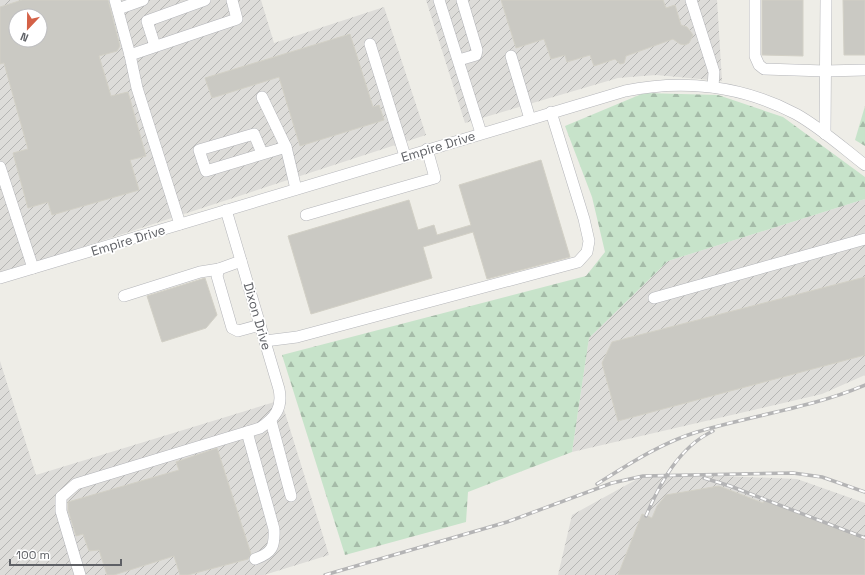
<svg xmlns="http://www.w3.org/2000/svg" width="865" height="575" viewBox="0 0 865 575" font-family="'Space Grotesk',sans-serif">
  <defs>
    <pattern id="industrial-furrows" width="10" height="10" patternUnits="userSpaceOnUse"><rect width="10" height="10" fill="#dddcd9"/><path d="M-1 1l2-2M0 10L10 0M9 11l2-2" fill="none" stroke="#b6b6b4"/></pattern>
    <pattern id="forest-firs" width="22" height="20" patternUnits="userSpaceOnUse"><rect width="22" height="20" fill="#c7e3ca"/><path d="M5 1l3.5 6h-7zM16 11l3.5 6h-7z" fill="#a5bba8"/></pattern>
  </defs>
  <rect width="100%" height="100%" fill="#eeede7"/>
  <!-- industrial -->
  <g fill="url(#industrial-furrows)" fill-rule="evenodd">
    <path d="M0 0H261L274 43 384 7 426 135 0 274ZM16 16H40V40H16Z"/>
    <polygon points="426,0 717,0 722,81 656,75 618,78 465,123"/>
    <polygon points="865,199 865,375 822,394 572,452 589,338 668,261"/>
    <polygon points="0,361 36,475 281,400 329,555 264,575 0,575"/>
    <polygon points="721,476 797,479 865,503 865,575 558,575 572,515 641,477"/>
  </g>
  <!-- forest -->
  <g fill="url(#forest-firs)">
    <polygon points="644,93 718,95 783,117 865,177 865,199 668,261 589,338 572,452 468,492 466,522 345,555 282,355 586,276 605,252 592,197 565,126"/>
    <polygon points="865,106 865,146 855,140"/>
  </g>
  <!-- building -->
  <g fill="#cac9c3" stroke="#d2d0c6" fill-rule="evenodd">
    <path d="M22 0H108L120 46 117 51 99 56 111 96 128 92 146 156 130 160 139 190 52 215 48 202 28 208 13 153 28 149 4 63 0 64V7ZM16 16H40V40H16Z"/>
    <polygon points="501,0 663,0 666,8 675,5 681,25 687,27 693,35 689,43 685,45 680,44 673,39 626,56 624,63 620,64 615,59 594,66 590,55 567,62 565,55 551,59 544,39 516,48"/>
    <polygon points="762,0 803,0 803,56 762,55"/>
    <polygon points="843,0 865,0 865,55 844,55"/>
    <polygon points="350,34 373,107 379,105 384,120 300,146 279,77 212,98 205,78"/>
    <polygon points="541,160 570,257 487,279 473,232 423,247 432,278 311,314 288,236 409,200 418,230 434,225 437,235 471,225 459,185"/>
    <polygon points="865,277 865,355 618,421 602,363 612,342"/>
    <polygon points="205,278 217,315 206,328 162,342 147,296"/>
    <polygon points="217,448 251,554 248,559 188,575 180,575 174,556 114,575 107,575 99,550 89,551 83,534 76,536 68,510 68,502 179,470 176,462"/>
    <polygon points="719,486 763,503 764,500 865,540 865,575 618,575 642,514 652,518 657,506 666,495"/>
  </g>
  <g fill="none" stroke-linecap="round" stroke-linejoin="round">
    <!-- minor casing -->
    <g stroke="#b4b5b9" stroke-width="12">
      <g id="minor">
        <polyline points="115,0 130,55 137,88 180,224"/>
        <polyline points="439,0 481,133"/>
        <polyline points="691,0 714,72 713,87"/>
        <polyline points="755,0 755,56 759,65 764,69 825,71 865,70"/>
        <polyline points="118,9 143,0"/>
        <polyline points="370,44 405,156"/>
        <polyline points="155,46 147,21 205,0"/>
        <polyline points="130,55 237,19 232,0"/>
        <polyline points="511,56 530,119"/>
        <polyline points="459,60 476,55 477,50 462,0"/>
        <polyline points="262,97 286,147 296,189"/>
        <polyline points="825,134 826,0"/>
        <polyline points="262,153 254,134 199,150 206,171 286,147"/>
        <polyline points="0,167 33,268"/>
        <polyline points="306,215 435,178 427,149"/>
        <polyline points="241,261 219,269 217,276 232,328 238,331 260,325"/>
        <path d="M0 278 625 91C684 79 743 86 796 114 821 128 843 148 865 165"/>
        <polyline points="124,296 200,272 219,269"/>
        <polyline points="654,298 865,239"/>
        <polyline points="265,341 297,337 578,262 587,252 589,241 584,219 551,112"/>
        <polyline points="271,421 291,496"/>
        <path d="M247 432 274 529C275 547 272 553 255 559"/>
        <path d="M80 575 61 511V497L76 484 260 428C275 418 283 408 279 389L226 210"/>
      </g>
    </g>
    <!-- minor -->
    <use href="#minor" stroke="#fff" stroke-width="11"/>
    <!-- rail casing -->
    <g stroke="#b4b4b5" stroke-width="3.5">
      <g id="rail">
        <polyline points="704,478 730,486 865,538"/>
        <path d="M597 484C629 464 661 443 697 432 753 415 811 408 865 385"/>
        <path d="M646 516C660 483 679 447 713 431"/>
        <polyline points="325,575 507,522 612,483 643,476 793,473 822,477 865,492"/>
      </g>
    </g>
    <!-- rail -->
    <use href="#rail" stroke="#fff" stroke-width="2" stroke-dasharray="6" stroke-linecap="butt"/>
  </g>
  <g text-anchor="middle" stroke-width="3.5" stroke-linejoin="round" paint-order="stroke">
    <!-- street labels -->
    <g font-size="13" fill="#5e6065" stroke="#fff">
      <text transform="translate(438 146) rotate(-17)" y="5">Empire Drive</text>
      <text transform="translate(128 240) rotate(-17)" y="5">Empire Drive</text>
      <text transform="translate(258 316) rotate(74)" y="5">Dixon Drive</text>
    </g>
  </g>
  <!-- north arrow -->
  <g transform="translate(28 28) rotate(202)"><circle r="19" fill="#ffffff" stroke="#bfbfc1"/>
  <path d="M0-3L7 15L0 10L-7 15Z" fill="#d46147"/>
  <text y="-6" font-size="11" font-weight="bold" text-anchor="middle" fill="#5e6065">N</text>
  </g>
  <!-- scale -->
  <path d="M10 559v6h111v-6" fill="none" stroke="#5e6065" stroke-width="2"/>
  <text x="16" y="559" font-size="12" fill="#5e6065" stroke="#ffffff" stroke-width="3" paint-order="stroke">100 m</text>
</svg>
